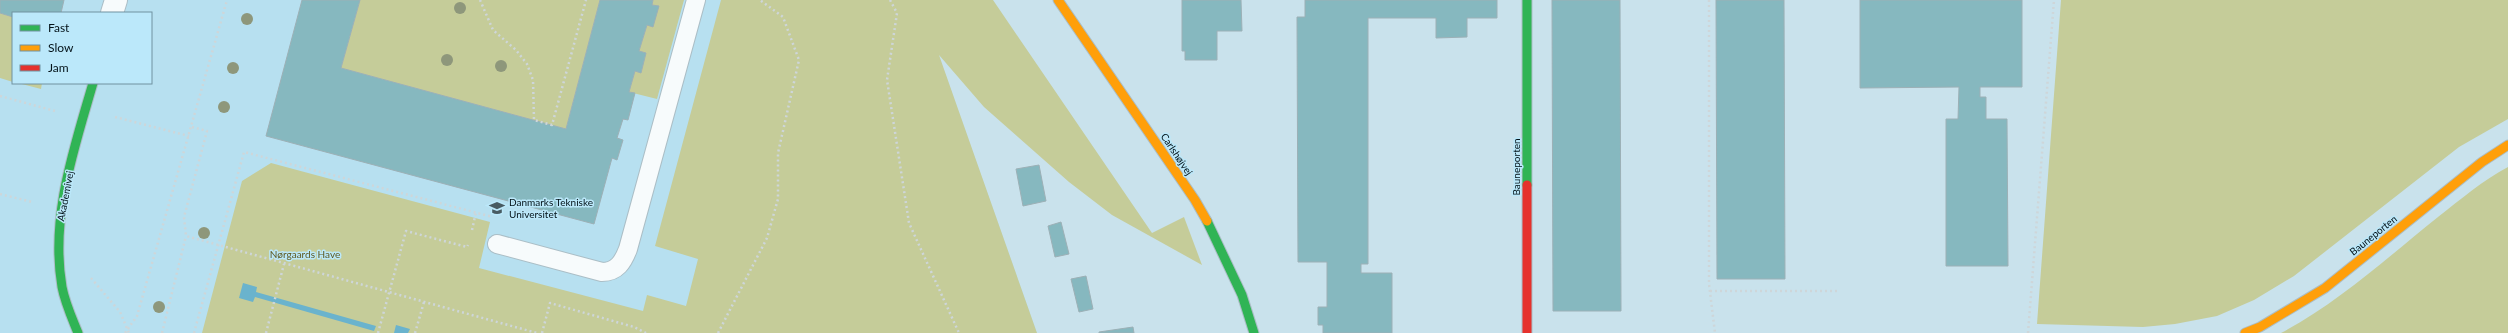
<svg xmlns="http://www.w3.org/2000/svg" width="2508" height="333" viewBox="0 0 2508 333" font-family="Lato,sans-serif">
  <rect width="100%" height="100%" fill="#c9e2ec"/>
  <!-- built -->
  <path fill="#b7e0f0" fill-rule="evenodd" d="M0 0H919L1037 333H0ZM13 13H151V83H13Z"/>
  <!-- green -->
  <g fill="#c5cc99">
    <polygon points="360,0 600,0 566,129 341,68"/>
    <polygon points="653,0 684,0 657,99 629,92 635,71 641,72 646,53 639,51 647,25 658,6 652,5"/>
    <polygon points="721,0 993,0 1152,233 1184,217 1202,265 1112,215 1069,182 984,107 939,55 1037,333 202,333 242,181 271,163 490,222 479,268 643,311 647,295 686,306 698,259 655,246"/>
    <polygon points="2061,0 2508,0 2508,119 2459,147 2294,276 2254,300 2217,316 2175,324 2143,327 2037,324"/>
    <polygon points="0,13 13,17 13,82 0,78"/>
    <polygon points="18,83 42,83 41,89"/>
    <path d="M2508 167V333H2281C2338 303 2388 257 2438 217 2460 200 2483 180 2508 167Z"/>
  </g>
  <!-- water -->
  <g fill="#6ab3cd">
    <polygon points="243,283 257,287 256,292 376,326 374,331 255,297 253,302 239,298"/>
    <polygon points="396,325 410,329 408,333 394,333"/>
  </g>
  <!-- building -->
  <g fill="#86b8bf" stroke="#9cb0b6">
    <polygon points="0,0 64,0 61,13 13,13 13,17 0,13"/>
    <polygon points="302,0 360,0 341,68 566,129 600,0 653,0 652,5 659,6 653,27 647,25 639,51 646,53 641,73 635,71 629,92 635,93 628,120 623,119 617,138 623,140 617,160 612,158 594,224 266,136"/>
    <polygon points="1182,0 1241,0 1242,31 1217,31 1217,60 1185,60 1185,51 1182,51"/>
    <polygon points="1305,0 1497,0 1497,18 1467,18 1467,37 1436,38 1436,18 1368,18 1368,264 1361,264 1361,273 1392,273 1392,333 1323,333 1323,325 1318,325 1318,307 1327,307 1327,262 1298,262 1297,17 1305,17"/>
    <polygon points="1552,0 1620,0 1621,311 1553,311"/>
    <polygon points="1716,0 1784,0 1785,279 1717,279"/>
    <polygon points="1860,0 2022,0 2022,87 1980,87 1980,97 1986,97 1986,119 2007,119 2008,266 1946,266 1946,119 1958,119 1959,87 1860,88"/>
    <polygon points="1039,165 1046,201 1023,206 1016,169"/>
    <polygon points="1061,222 1069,254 1055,257 1048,226"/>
    <polygon points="1086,276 1093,309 1079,312 1071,279"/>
    <polygon points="1133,327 1134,333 1099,333 1099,332"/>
  </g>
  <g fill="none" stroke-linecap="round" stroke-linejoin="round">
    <!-- lane casing -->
    <g stroke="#abbec6" stroke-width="20">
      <path id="lane" d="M497 244 602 272C617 272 623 262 628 249L696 0"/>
    </g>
    <!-- street casing -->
    <g stroke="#abbec6" stroke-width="24">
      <polyline id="street" points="112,13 116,0"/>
    </g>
    <!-- fast casing -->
    <g stroke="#abbec6" stroke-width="11">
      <g id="fast">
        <polyline points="1527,0 1527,185"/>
        <polyline points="1207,221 1242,295 1254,333"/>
        <path d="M78 333C72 318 65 303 62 287 50 217 74 149 93 83"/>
      </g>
    </g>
    <!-- slow casing -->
    <g stroke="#abbec6" stroke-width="11">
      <g id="slow">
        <polyline points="1058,0 1195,200 1207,221"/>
        <polyline points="2245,333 2260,327 2325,288 2482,162 2508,145"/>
      </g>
    </g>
    <!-- jam casing -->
    <g stroke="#abbec6" stroke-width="11">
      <polyline id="jam" points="1527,185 1527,333"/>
    </g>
    <!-- path -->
    <g stroke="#ced6d9" stroke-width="2.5" stroke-dasharray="2 3" stroke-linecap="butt">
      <polyline points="480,0 493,30 516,50 527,64 533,80 534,120 552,125 586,0"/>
      <polyline points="890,0 897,13 887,80 909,223 959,333"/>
      <polyline points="1709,0 1709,284 1715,333"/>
      <polyline points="0,96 55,111"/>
      <polyline points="115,117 189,136"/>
      <polyline points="192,127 207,131 184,217 186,236 537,333"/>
      <polyline points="0,194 32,202"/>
      <polyline points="472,230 476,212"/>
      <polyline points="91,278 120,312 129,333"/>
      <polyline points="1710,291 1839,291"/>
      <polyline points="125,333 137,316 227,0"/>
      <polyline points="162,333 186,236"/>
      <polyline points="194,333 244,152 493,217"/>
      <polyline points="266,333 284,264"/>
      <polyline points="378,333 406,231 467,247 468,245"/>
      <polyline points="415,333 424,302"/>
      <polyline points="542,333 550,303 634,327 646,333"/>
      <polyline points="718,333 767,238 778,199 778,153 799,60 783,17 760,0"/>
      <polyline points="2028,333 2054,0"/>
    </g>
    <!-- lane -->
    <use href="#lane" stroke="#f7fbfc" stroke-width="18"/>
    <!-- street -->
    <use href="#street" stroke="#f7fbfc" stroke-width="22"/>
    <!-- fast -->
    <use href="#fast" stroke="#30b455" stroke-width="9"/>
    <!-- slow -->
    <use href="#slow" stroke="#ff9f0a" stroke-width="9"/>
    <!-- jam -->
    <use href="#jam" stroke="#e5322d" stroke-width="9"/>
  </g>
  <!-- trees -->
  <g fill="#8e977b">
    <circle cx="460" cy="8" r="6"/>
    <circle cx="247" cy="19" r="6"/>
    <circle cx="447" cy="60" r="6"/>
    <circle cx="501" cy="66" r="6"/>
    <circle cx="233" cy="68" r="6"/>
    <circle cx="224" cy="107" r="6"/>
    <circle cx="204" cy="233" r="6"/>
    <circle cx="159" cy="307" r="6"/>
  </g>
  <!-- icons -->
  <defs>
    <g id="university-bare" transform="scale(1.2)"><path d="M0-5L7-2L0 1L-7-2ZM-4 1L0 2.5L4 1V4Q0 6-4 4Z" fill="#485b62" stroke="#bbe8fa" stroke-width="2.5" paint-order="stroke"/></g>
  </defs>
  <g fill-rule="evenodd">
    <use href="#university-bare" x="497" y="208"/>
  </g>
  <g text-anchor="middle" stroke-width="3" stroke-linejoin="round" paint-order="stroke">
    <!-- street labels -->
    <g font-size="10" fill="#031218" stroke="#bbe8fa">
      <text transform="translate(1177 154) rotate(56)" y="4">Carlshøjvej</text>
      <text transform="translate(1516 167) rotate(-90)" y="4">Bauneporten</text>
      <text transform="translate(65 196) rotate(-79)" y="4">Akademivej</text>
      <text transform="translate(2373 235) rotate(-39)" y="4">Bauneporten</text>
    </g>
    <!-- poi labels -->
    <g font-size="10" fill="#031218" stroke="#bbe8fa" text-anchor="start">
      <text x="509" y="206">Danmarks Tekniske<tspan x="509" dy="12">Universitet</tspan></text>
    </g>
    <!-- park labels -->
    <g font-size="10" fill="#5e591f" stroke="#bbe8fa">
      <text x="305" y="258">Nørgaards Have</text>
    </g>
  </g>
  <!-- legend -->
  <rect x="12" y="12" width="140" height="72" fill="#bbe8fa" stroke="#7192a0"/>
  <rect x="20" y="25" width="20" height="6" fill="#30b455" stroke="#7192a0"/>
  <text x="48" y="32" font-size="12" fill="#031218">Fast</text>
  <rect x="20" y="45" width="20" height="6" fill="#ff9f0a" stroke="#7192a0"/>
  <text x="48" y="52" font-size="12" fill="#031218">Slow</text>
  <rect x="20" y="65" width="20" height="6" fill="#e5322d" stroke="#7192a0"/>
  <text x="48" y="72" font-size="12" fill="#031218">Jam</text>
</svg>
